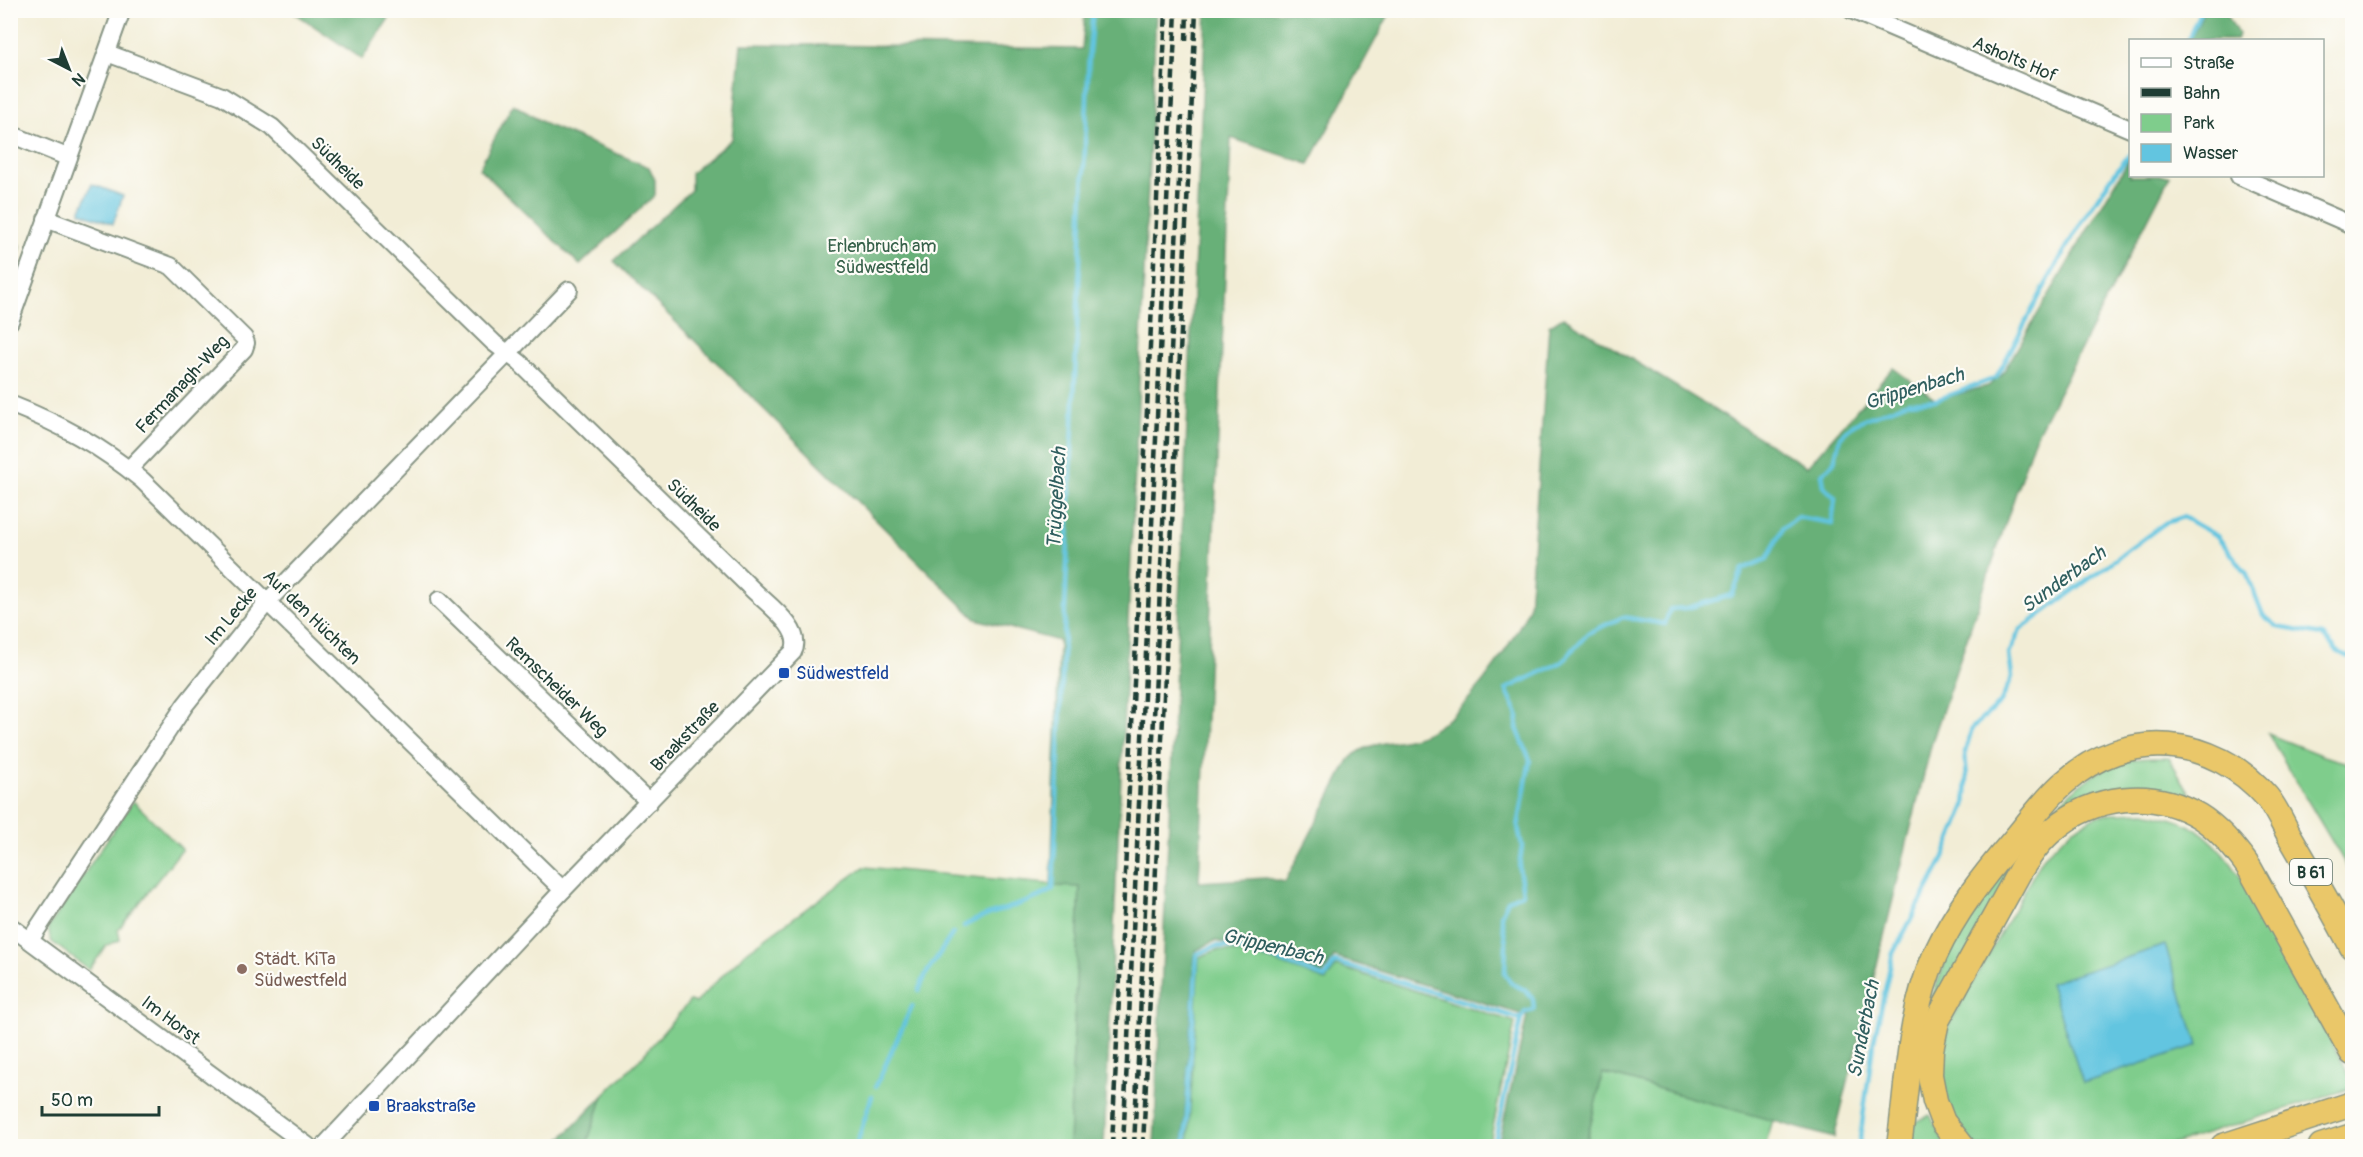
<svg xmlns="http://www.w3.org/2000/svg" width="2363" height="1157" viewBox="0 0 2363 1157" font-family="Pangolin,sans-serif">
  <rect width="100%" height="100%" fill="#fdfcf7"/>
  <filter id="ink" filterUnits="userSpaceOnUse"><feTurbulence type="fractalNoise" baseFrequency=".0167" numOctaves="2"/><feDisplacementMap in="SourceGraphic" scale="12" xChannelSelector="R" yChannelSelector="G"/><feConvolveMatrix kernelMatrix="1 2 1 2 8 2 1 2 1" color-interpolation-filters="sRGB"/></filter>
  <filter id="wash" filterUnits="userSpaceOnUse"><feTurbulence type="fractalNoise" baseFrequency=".008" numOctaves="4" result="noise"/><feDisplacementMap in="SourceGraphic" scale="24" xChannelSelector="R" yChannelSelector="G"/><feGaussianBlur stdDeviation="1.35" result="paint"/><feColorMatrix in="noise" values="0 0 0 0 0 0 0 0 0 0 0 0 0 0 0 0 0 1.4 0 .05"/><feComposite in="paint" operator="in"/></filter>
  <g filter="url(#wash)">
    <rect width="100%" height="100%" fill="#f2edd6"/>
    <!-- green -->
    <g fill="#7fcd8c" stroke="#4f8560" stroke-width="1.5">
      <polygon points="2268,734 2323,756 2352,764 2352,875"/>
      <path d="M2169 758 2192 797C2136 785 2118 781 2065 807L1935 1002 1931 1001C1940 974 1950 947 1965 922 1978 900 1995 879 2011 859 2041 823 2073 779 2119 763 2134 757 2153 758 2169 758Z"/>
      <polygon points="133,801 182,849 118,930 120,940 107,945 89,970 51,941 48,928"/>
      <path d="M2146 812C2168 817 2191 822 2208 838 2238 864 2255 903 2274 937 2300 985 2328 1033 2352 1082V1088L2168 1146H1975C1940 1110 1938 1074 1948 1027L2044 856 2074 828 2097 816 2114 813Z"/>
      <polygon points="864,867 1080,887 1069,1146 586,1146 603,1096 641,1058 690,1001 695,1003 745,953"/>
      <path d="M1217 950C1255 952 1291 968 1326 981L1336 966 1515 1022 1489 1146H1188L1199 957Z"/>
      <polygon points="1602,1073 1773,1120 1765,1146 1586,1146"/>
      <polygon points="1930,1115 1946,1146 1909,1146 1915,1122"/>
    </g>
    <!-- forest -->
    <g fill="#67b078" stroke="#437656" stroke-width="1.5">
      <polygon points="292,11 394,11 362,59"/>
      <polygon points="1085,11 1156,11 1104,1146 1069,1146 1080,887 1051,886 1059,641 976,619 614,261 691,190 691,173 732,139 741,44 1082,49"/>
      <path d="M1206 11H1391L1309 164 1231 138 1199 882 1266 878 1285 882 1350 758C1372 739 1393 745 1419 736 1464 720 1509 649 1529 608L1549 326 1563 317 1807 467 1893 368 1936 400 1988 386 2001 376 2130 158V176H2170L2033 442 1932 742 1834 1138 1603 1073 1585 1146H1498L1527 1016 1334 957 1323 974 1267 952 1231 944 1215 941 1195 951 1183 1146H1154Z"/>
      <polygon points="2204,11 2225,11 2238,34 2236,40 2190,40"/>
      <polygon points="513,104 547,125 649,167 655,180 655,195 580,265 479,168"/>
      <path d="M11 191C14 197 17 203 17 210 16 227 6 232 21 247L11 275Z"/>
      <polygon points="603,1096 586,1146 554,1146"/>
    </g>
    <!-- water -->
    <g fill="#62c5e0" stroke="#40818a" stroke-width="1.5">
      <polygon points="92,184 123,196 113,224 80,212"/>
      <polygon points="2165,945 2198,1045 2083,1083 2050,983"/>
    </g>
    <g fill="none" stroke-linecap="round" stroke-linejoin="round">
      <!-- stream -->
      <g stroke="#62c5e0" stroke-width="4.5">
        <polyline points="2188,40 2201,10"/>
        <path d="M964 926C992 909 1025 907 1053 889L1089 52 1093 10"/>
        <polyline points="919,990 926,974 953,933"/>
        <polyline points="876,1086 912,1006"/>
        <polyline points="856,1146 872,1096"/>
        <polyline points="1185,1146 1197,954 1216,946 1230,947 1266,956 1325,978 1335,962 1521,1019"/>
        <path d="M1494 1146 1521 1019 1525 1012 1534 1010 1533 999 1525 990 1511 983 1505 974 1506 943 1501 915 1508 900 1523 893 1519 868 1522 846 1518 827 1530 760 1517 728 1518 715 1506 689 1562 662 1588 633 1623 617 1665 624 1670 609 1687 608 1732 595 1743 569 1767 559 1783 528 1797 517 1832 523 1835 498 1824 486 1822 474 1834 462 1840 437 1855 423 1908 402 1936 400 1996 378C2037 302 2075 221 2130 154"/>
        <polyline points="1859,1146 1873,1045 1893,953 1941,864 1965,806 1967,780 1965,752 1972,728 2001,702 2012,677 2009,654 2020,630 2165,523 2183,517 2217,536 2247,574 2263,615 2278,627 2322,635 2337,651 2352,659"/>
      </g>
    </g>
  </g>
  <g filter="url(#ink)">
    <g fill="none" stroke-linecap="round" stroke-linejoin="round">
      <!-- minor casing -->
      <g stroke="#889585" stroke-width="20">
        <g id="minor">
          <polyline points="1851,10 2130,129"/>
          <path d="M107 53 222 96 272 127 494 343 519 362 752 589C767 604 805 630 793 652L563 890 324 1146"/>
          <polyline points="10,134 67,157"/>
          <polyline points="2239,176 2352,225"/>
          <polyline points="46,219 171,266 244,338 246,343 244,349 129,469"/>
          <polyline points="10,321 122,10"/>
          <path d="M10 404C63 425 99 445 142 480L563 890"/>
          <polyline points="439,600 649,802"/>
          <polyline points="10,926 308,1146"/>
          <polyline points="30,940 185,705 268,601 569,290"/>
        </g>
      </g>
      <!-- highway casing -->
      <g stroke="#889585" stroke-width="27">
        <g id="highway">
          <path d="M1899 1146C1908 1083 1908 1016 1935 955 1955 912 1983 876 2014 840 2030 821 2046 798 2065 782 2127 727 2213 735 2267 797 2277 809 2284 827 2292 840 2313 876 2333 911 2352 947"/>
          <path d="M1962 1146 1943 1122 1935 1101 1930 1075 1931 1050 1937 1021 2021 869C2030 855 2040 840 2053 830 2093 795 2153 788 2199 816 2220 829 2236 849 2250 869L2352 1053"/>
          <polyline points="2223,1146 2352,1104"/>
          <polyline points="2321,1146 2352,1136"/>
        </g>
      </g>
      <!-- minor -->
      <use href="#minor" stroke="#fff" stroke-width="16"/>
      <!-- highway -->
      <use href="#highway" stroke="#eac769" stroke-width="24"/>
      <!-- rail -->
      <g stroke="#1f3d34" stroke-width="4.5" stroke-dasharray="9 4.5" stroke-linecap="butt">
        <polyline points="1186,41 1187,10"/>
        <polyline points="1112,1146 1166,10"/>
        <polyline points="1123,1146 1176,10"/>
        <polyline points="1134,1146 1182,116"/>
        <polyline points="1143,1146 1196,10"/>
      </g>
    </g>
  </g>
  <!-- markers -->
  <g fill="#1a4fb4" stroke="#fdfcf7" stroke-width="2">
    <rect x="778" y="667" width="12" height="12" rx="3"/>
    <rect x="368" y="1100" width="12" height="12" rx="3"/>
  </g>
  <circle fill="#8d6e63" stroke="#fdfcf7" stroke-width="2" cx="242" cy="969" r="6"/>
  <g text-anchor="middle" stroke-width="4.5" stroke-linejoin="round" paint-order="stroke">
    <!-- shield labels -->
    <rect fill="#fdfcf7" stroke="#62766e" stroke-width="1.5" x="2290" y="859" width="42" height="26" rx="4.5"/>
    <g font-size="16" font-weight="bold" fill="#1f3d34">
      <text x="2311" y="878">B 61</text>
    </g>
    <!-- street labels -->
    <g font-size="18" fill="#1f3d34" stroke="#fdfcf7">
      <text transform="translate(2015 59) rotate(23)" y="6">Asholts Hof</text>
      <text transform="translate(338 163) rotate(44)" y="6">Südheide</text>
      <text transform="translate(182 384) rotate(-47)" y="6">Fermanagh-Weg</text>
      <text transform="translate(694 505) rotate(44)" y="6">Südheide</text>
      <text transform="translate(231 616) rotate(-50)" y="6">Im Lecke</text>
      <text transform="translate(312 617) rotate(44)" y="6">Auf den Hüchten</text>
      <text transform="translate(557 687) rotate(44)" y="6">Remscheider Weg</text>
      <text transform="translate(685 736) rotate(-46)" y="6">Braakstraße</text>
      <text transform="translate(171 1020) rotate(37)" y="6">Im Horst</text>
    </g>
    <!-- park labels -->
    <g font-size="18" fill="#37614a" stroke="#fdfcf7">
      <text x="882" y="252">Erlenbruch am<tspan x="882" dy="21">Südwestfeld</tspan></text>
    </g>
    <!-- transit labels -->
    <g font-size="18" fill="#164399" stroke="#fdfcf7" text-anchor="start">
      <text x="796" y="679">Südwestfeld</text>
      <text x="386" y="1112">Braakstraße</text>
    </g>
    <!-- education labels -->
    <g font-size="18" fill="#785e54" stroke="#fdfcf7" text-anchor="start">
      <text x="254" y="965">Städt. KiTa<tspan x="254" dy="21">Südwestfeld</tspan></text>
    </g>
    <!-- water labels -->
    <g font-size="20" font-style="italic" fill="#305f5f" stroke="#fdfcf7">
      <text transform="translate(1914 388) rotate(-17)" y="7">Grippenbach</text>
      <text transform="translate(1056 498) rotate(-87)" y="7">Trüggelbach</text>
      <text transform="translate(2063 579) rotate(-36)" y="7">Sunderbach</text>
      <text transform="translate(1273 946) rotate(13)" y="7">Grippenbach</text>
      <text transform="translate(1863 1029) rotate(-79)" y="7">Sunderbach</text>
    </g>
  </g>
  <!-- margin -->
  <rect width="2363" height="1157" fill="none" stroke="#fdfcf7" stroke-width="36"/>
  <!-- legend -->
  <rect x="2129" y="39" width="195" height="138" fill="#fdfcf7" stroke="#a4b0a9" stroke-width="1.5"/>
  <rect x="2141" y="58" width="30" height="9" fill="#ffffff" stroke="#a4b0a9" stroke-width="1.5"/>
  <text x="2183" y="69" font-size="18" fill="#1f3d34">Straße</text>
  <rect x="2141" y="88" width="30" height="9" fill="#1f3d34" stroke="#a4b0a9" stroke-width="1.5"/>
  <text x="2183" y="99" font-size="18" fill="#1f3d34">Bahn</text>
  <rect x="2141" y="114" width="30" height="18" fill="#7fcd8c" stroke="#a4b0a9" stroke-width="1.5"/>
  <text x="2183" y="129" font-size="18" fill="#1f3d34">Park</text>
  <rect x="2141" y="144" width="30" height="18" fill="#62c5e0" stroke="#a4b0a9" stroke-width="1.5"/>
  <text x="2183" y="159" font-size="18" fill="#1f3d34">Wasser</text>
  <!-- north arrow -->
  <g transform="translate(69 69) rotate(138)" stroke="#fdfcf7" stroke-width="4.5" paint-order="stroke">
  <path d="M0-4.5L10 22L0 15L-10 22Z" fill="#1f3d34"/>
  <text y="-9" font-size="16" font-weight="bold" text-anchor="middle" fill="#1f3d34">N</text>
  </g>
  <!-- scale -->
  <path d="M42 1106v9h117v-9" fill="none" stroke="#1f3d34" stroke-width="3"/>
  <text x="51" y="1106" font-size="18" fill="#1f3d34" stroke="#fdfcf7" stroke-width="4.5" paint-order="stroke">50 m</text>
</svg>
